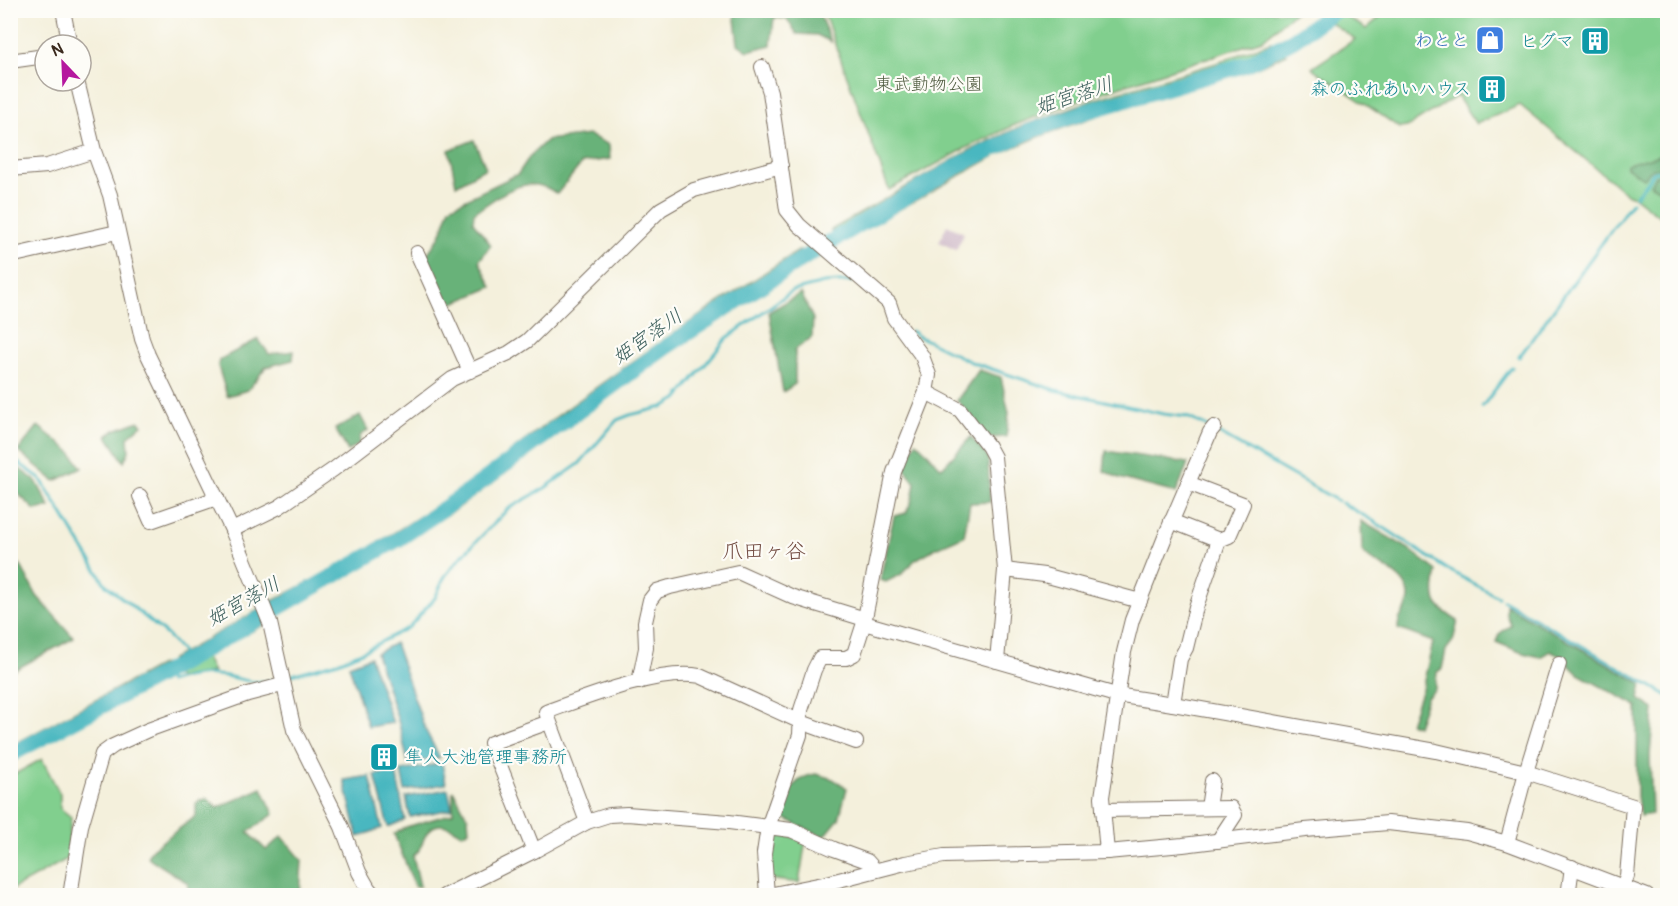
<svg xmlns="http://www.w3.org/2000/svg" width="1678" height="906" viewBox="0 0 1678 906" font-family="Pangolin,'Klee One',sans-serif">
  <rect width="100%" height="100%" fill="#fdfcf7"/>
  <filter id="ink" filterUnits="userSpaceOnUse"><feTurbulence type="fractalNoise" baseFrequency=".0167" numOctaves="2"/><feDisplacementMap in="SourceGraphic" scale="12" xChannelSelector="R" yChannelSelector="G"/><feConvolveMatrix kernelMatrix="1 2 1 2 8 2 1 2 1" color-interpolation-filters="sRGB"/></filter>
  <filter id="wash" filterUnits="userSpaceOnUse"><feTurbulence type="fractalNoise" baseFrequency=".008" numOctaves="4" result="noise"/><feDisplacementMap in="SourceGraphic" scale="24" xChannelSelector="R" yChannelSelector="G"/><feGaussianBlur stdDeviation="1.35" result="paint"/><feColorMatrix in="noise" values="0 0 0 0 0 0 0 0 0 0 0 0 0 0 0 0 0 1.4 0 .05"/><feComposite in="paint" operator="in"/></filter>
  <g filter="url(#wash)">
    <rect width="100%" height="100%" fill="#f4f0dc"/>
    <!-- industrial -->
    <polygon fill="#d1bdcb" points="947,225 964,233 956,250 939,242"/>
    <!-- green -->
    <g fill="#81cf8e" stroke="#5e7c56" stroke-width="1.5">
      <polygon points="823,11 823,10 1296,11 1262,40 1082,99 1015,125 968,147 889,190"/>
      <polygon points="1313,11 1338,11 1366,29 1387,11 1667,11 1667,222 1632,195 1628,195 1520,105 1476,124 1457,96 1407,127 1400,128 1312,68 1355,39"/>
      <polygon points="1270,42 1275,45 1249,60 1085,109 1032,127 964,160 839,232 831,230 970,150 1017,128 1092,100 1220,62"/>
      <polygon points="1282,50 1287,54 1245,72 1124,106 1041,136 998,154 847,239 844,235 963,166 1025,136 1101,108 1242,69"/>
      <polygon points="821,249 824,253 663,357 457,509 275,618 273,614 424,526 477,490 657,356"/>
      <path d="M800 250 805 255 733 300 624 374 452 501 401 535 270 609 268 603C341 567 411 524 478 477 501 461 523 441 546 424 628 363 713 305 800 250Z"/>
      <polygon points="260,609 262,613 180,658 170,660"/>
      <polygon points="264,618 266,624 205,656 213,672 178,678 174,672 184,662"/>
      <polygon points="162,664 156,672 11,751 11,746"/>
      <polygon points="42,759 60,794 60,808 71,817 67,859 11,890 11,776"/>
      <polygon points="770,833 806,839 799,883 769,879"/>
    </g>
    <!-- forest -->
    <g fill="#68b279" stroke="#526e4c" stroke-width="1.5">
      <polygon points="734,11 818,11 831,42 817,35 797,34 787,19 774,18 771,45 748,51 738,44"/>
      <path d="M589 135 609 145 610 159 582 163 557 194C526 171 501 195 474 213L473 222 491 245 479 261 492 287 454 303 443 297 425 257 440 236 450 207 518 174 530 156 547 140Z"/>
      <polygon points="474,140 486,168 456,185 449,150"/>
      <polygon points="1667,153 1667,165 1652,170 1643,178 1627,167 1627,164"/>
      <polygon points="1667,171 1667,190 1660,190 1650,184 1655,176"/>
      <polygon points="801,293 813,319 812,337 795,350 795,384 783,392 769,312"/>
      <polygon points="258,339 269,354 294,351 293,360 266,367 248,390 227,396 218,366 219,360"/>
      <polygon points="979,370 1001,377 1009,413 1006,437 988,438 957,400"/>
      <polygon points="360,415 368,430 360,436 359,444 348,451 335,429"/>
      <polygon points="139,421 142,425 128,437 129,451 124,462 107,436 115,430"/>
      <polygon points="38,426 70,451 82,468 55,481 18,451"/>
      <path d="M971 437 988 457 990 502 970 503 964 536 934 549 915 560 902 574 886 582 880 580 894 516 906 513 912 500 915 483 903 466 916 442C926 449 932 460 942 468Z"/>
      <polygon points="1106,451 1188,463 1176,493 1119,478 1104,471"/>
      <polygon points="10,462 36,481 50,507 35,510 11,487"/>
      <path d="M1361 521 1409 549 1437 571C1432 600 1432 605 1458 621L1453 641 1446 650 1442 669 1437 672 1435 689 1427 697 1417 726 1410 723 1422 689 1433 642 1398 629C1398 615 1404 615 1408 604 1415 582 1386 568 1372 560 1368 558 1365 554 1362 551Z"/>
      <polygon points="20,564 37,596 74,638 11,672 11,574"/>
      <polygon points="1506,605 1642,684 1639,699 1654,709 1650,755 1652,814 1640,816 1637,796 1637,706 1578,674 1560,656 1550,651 1540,657 1520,652 1496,642 1499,634 1511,625 1506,614"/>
      <path d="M816 774 833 779 847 788 839 819 824 837C808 828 790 824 777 812 786 795 795 776 816 774Z"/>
      <polygon points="262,788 274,814 248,832 266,850 282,836 302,860 300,895 188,895 188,883 147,857 152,849 196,816 196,804 201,800 208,799 217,808"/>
      <path d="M453 790 468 818 469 830 462 834C452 827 437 819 428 832 421 840 423 850 413 856L420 886 415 887 394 834 406 827 453 813Z"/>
    </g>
    <!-- water -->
    <g fill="#48b7c0" stroke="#42706f" stroke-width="1.5">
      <polygon points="395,643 425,729 440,758 408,763 399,724 376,653"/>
      <polygon points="370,657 393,723 368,727 349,665"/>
      <polygon points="442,763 446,784 405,791 401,771"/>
      <polygon points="396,771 405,820 388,827 375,775"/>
      <polygon points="370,776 382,828 358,837 344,780"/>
      <polygon points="448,789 452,809 410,817 406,797"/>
    </g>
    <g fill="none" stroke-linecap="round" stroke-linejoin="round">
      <!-- stream -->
      <g stroke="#48b7c0" stroke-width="3">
        <polyline points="1636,196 1653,173 1668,168"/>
        <polyline points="911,331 918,336 971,362 1055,390 1163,414 1187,417 1208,427"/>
        <polyline points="1519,357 1632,202"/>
        <polyline points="1482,407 1512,367"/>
        <polyline points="1215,431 1338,501"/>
        <polyline points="10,457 40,478 105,584 167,635 187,658"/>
        <polyline points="1342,503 1375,522 1447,569 1498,597"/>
        <polyline points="1503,600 1668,696"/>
        <path d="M164 673 169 682C184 678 200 673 216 675 238 676 250 686 273 680"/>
        <polyline points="288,676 338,662 364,651 409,627 435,598 445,576 460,558 508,509 545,488 579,464 617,420 630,415 663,407 677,399 727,338 792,291 824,283 855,281"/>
      </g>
      <!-- river -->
      <polyline stroke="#48b7c0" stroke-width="16" points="10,755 164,673 402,537 465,494 666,347 810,254 963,163 1028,132 1088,111 1247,64 1293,40 1336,10"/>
    </g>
  </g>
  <g filter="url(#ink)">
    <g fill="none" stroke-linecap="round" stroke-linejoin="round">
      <!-- minor casing -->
      <g stroke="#7c6f60" stroke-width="16">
        <g id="minor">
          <polyline points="63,10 70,45"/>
          <polyline points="10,61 45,56"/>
          <polyline points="762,67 770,92 787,210 799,225 889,303 894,318 922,356 929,375 926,392 894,472 864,623 854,654 846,658 820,658 814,670 801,710 800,735 768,827 764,853 767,895"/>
          <polyline points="77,81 94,151 110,195 142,339 148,355 232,530 262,603 270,623 294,730 342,827 359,872 368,888 375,896"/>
          <polyline points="10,169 47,166 94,151"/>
          <polyline points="417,253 470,371"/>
          <polyline points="10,256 117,232"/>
          <polyline points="926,392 960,410 988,446 994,457 1005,570 997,661"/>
          <polyline points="140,496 151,521 217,498"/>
          <polyline points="1171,521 1219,540 1229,536 1243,504 1188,483"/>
          <polyline points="232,530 279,507 334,469 452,379 509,353 527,341 661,209 694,190 781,166"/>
          <polyline points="1005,570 1044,575 1140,601"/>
          <polyline points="864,623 1116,695 1173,704 1436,751 1526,772 1633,806 1627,876 1623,887"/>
          <polyline points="639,682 646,648 645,622 650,600 657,591 670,587 738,572 793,597 865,619"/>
          <polyline points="1173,704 1180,659 1186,648 1196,607 1219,540"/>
          <polyline points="1208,808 1212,781"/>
          <polyline points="1103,810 1231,808 1235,815 1218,841"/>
          <path d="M587 822 546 712C585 698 660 668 700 676L801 722 856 742"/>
          <polyline points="1507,843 1526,772 1559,664"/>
          <polyline points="534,851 491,743 549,722"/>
          <polyline points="1107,852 1102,797 1124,652 1132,620 1167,532 1210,432 1214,427"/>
          <polyline points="70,896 81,826 102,754 113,746 148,730 248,694 282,685"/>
          <polyline points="444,896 534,851 587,822 609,815 627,814 729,822 791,830 834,849 867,861 875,870"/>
          <polyline points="763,896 823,884 905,863 944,856 1107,852 1183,845 1305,830 1388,823 1467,832 1507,843 1647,896"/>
          <polyline points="1568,896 1572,867"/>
        </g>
      </g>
      <!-- minor -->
      <use href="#minor" stroke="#fff" stroke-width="14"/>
    </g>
  </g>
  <!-- icons -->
  <defs>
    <g id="shop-square" transform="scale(1.5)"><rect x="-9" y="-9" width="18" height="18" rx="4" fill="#3f7fe0" stroke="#fdfcf7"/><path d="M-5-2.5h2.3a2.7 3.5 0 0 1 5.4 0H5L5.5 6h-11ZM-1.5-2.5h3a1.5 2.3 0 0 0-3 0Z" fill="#fff"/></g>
    <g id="building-square" transform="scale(1.5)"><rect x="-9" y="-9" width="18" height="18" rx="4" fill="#0f9aa8" stroke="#fdfcf7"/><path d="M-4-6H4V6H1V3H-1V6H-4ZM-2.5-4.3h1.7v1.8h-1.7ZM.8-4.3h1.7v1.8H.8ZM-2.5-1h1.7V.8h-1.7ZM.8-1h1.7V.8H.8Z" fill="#fff"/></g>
  </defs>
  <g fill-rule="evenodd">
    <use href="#shop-square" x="1490" y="40"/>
    <use href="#building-square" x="1595" y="41"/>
    <use href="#building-square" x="1492" y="89"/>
    <use href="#building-square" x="384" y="757"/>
  </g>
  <g text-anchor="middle" stroke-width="4.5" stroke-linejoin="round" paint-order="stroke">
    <!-- shop labels -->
    <g font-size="18" fill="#366cbe" stroke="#fdfcf7" text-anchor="end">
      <text x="1469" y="46">わとと</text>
    </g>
    <!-- culture labels -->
    <g font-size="18" fill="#0d838f" stroke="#fdfcf7" text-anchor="end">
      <text x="1574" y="47">ヒグマ</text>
      <text x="1471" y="95">森のふれあいハウス</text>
      <text x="405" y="763" text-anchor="start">隼人大池管理事務所</text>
    </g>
    <!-- park labels -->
    <g font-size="18" fill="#505c40" stroke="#fdfcf7">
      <text x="929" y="90">東武動物公園</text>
    </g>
    <!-- water labels -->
    <g font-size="20" font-style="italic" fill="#40625f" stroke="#fdfcf7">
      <text transform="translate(1074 95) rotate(-18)" y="7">姫宮落川</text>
      <text transform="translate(647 336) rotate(-35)" y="7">姫宮落川</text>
      <text transform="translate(243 601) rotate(-29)" y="7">姫宮落川</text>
    </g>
    <!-- quarter labels -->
    <g font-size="21" fill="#744e44" stroke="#fdfcf7">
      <text x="764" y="558">爪田ヶ谷</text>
    </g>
  </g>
  <!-- margin -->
  <rect width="1678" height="906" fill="none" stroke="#fdfcf7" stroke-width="36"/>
  <!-- north arrow -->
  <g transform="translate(63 63) rotate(337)"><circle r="28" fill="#fdfcf7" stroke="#afa8a0" stroke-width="1.5"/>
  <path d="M0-4.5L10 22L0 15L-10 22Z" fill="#b5179e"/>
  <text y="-9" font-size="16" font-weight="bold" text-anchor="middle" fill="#3b2a1e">N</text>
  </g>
</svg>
